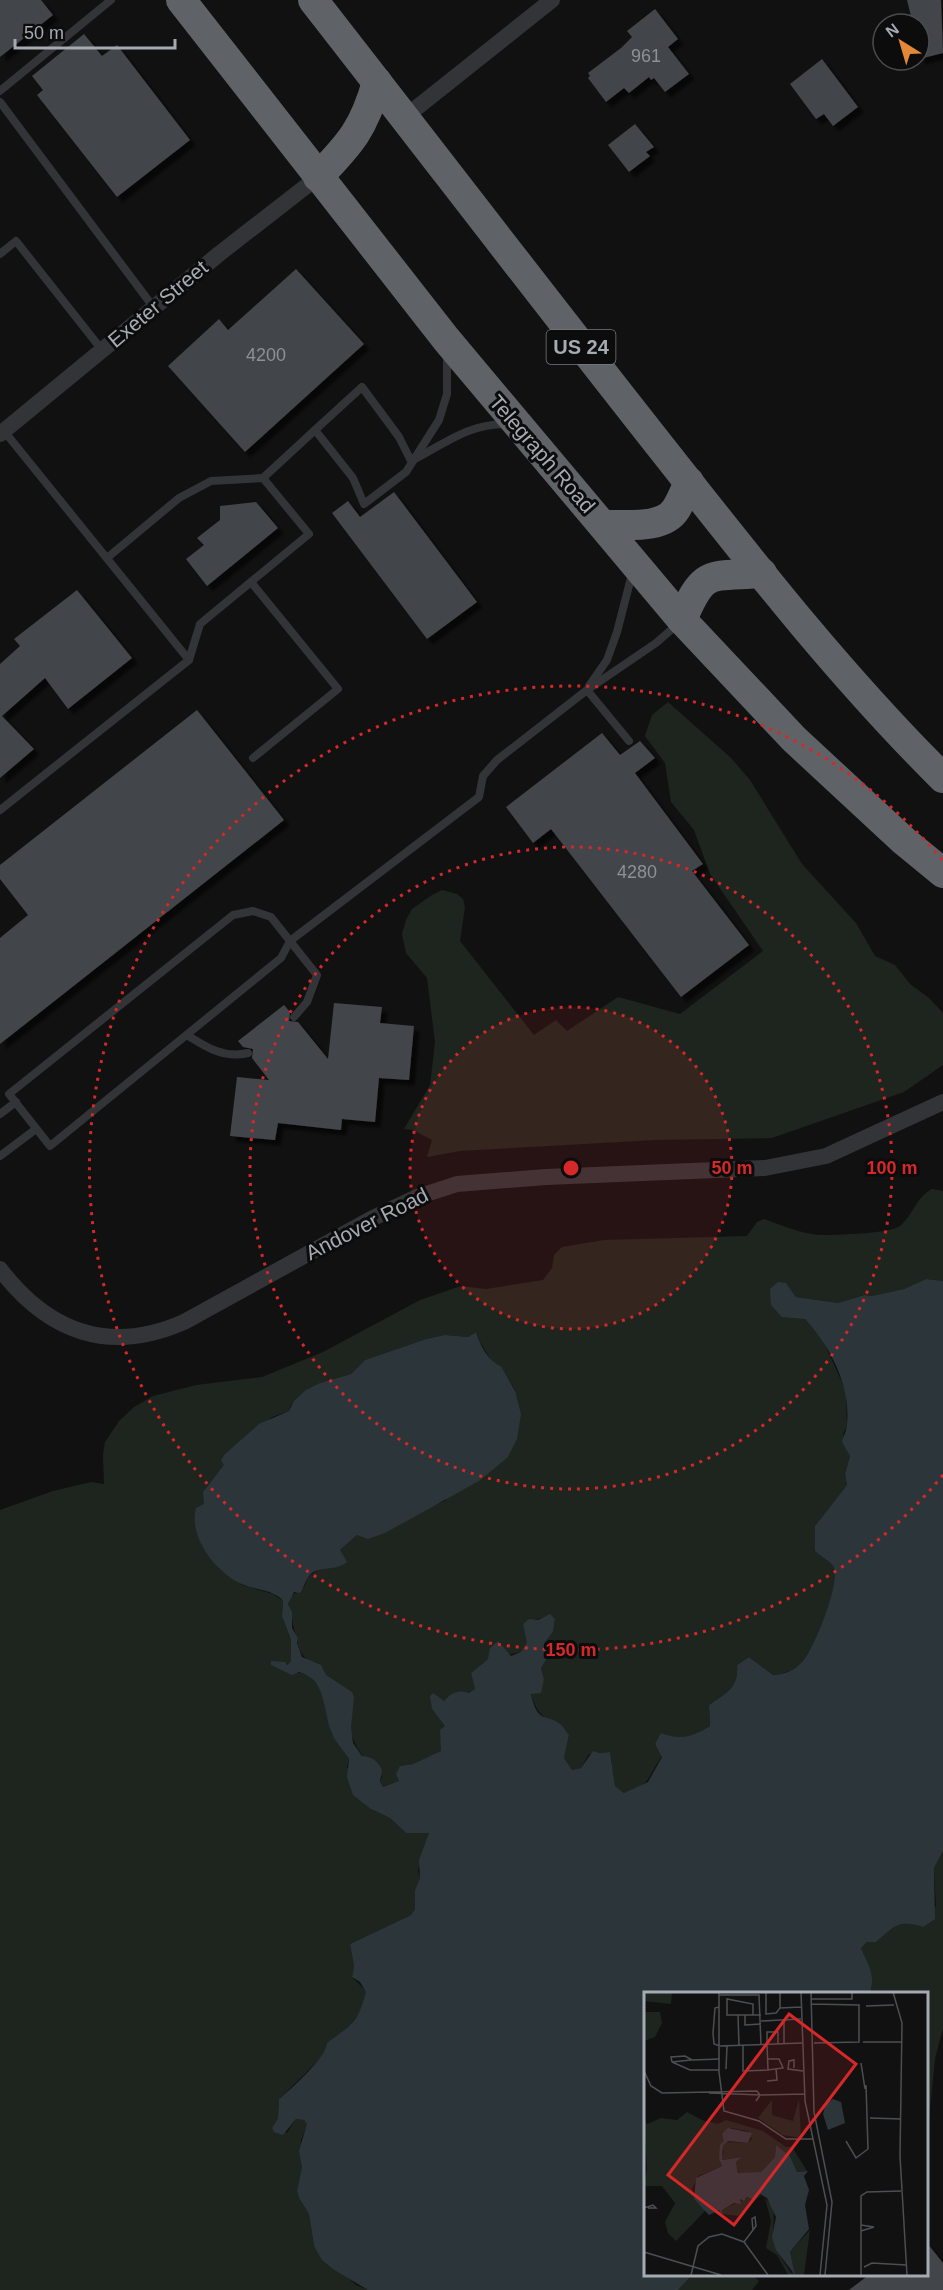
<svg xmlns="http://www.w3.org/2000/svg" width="943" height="2290" viewBox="0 0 943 2290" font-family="Helvetica,sans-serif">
  <defs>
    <filter id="shadow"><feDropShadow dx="5.5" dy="5.5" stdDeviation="1.5" flood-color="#0009"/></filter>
  </defs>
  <rect width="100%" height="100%" fill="#111112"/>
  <!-- green -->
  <g fill="#1e251e">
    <polygon points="668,702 731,758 750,780 802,864 856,923 875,956 895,965 910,984 929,998 943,1013 943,1065 904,1092 772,1138 655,1140 460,1151 427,1157 432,1140 413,1130 404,1129 430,1085 435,1042 427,978 406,953 402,934 406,920 412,909 432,895 442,890 457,894 463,899 465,907 460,941 534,1035 556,1020 567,1031 618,997 680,1014 763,951 710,874 694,830 671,802 665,763 645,736 652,715"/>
    <path d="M932 1189 943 1191V1281L926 1279 904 1289 872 1296 863 1295 838 1303 796 1297 786 1283 805 1319 821 1336 846 1391 847 1427 843 1434 850 1456 845 1474 847 1485 815 1526V1551C820 1556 830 1561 833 1566 842 1580 813 1651 802 1662 793 1671 786 1673 773 1675L749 1657 737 1665C739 1688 726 1693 709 1705L710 1726C694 1736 680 1741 661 1734L655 1744 662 1756C647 1777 652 1785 624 1793L615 1786 610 1752 589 1754 581 1768 572 1770 564 1758 569 1735C551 1718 537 1720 531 1693L544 1679 541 1668 548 1657 545 1641 553 1632 555 1619 550 1615 523 1624 528 1643 521 1652 488 1659 471 1673 475 1689 469 1693C458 1689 452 1692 444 1701L436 1697 432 1709 446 1726 440 1731 442 1751 413 1764 400 1766V1781L382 1787 380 1782 382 1777C365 1760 347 1742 350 1715 351 1706 353 1701 352 1692 336 1682 293 1659 298 1638 291 1627 294 1616 288 1605L291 1596 304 1587 308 1577 341 1555 340 1550 357 1535 385 1533 427 1508 445 1501 515 1390 501 1366 493 1363 480 1342 476 1332 468 1337 445 1335 426 1339 365 1360 351 1374 320 1383 291 1405 289 1411 272 1417 221 1461 225 1465 207 1487 204 1504 201 1507V1544L219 1569 242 1585 273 1594 283 1601 282 1616 291 1640V1661L286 1665 287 1671 308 1674 318 1686 327 1705 331 1732 349 1759 347 1767 371 1809 390 1818 406 1833H429L418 1870 420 1878 415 1890V1909L411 1915 350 1944 354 1966 352 1977 367 1992 361 2011 345 2033 332 2040 319 2060 279 2099 278 2118 272 2128 287 2133 296 2119 304 2120 308 2124 301 2140 302 2167 297 2190 299 2198 309 2214 314 2246 356 2285 368 2290H0V1510L53 1491 91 1482 104 1484 103 1454 105 1442 119 1421 134 1407 153 1396 196 1385 262 1377 323 1352 420 1300 461 1286 486 1289 543 1280 552 1268 554 1255 562 1247 604 1240 747 1236 757 1222 764 1219C783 1226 807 1236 827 1235 840 1235 892 1233 900 1226 914 1214 915 1198 932 1189Z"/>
    <path d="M943 1851V2028L935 2059 927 2138 926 1993H870C876 1973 868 1965 861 1948L867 1942H876C895 1926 898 1919 923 1927L936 1906 934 1868Z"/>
    <polygon points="693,2274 752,2274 759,2281 752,2290 678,2290"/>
  </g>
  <!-- water -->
  <path fill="#2c363a" d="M926 1279 943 1281V1851L934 1868 935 1919 923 1927C898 1919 895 1926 876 1942H867L861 1948C868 1965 876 1973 870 1993H646V2274H693L678 2290H368L333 2269 322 2260 314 2246 309 2214 299 2198 297 2190 302 2167 299 2151 307 2124 304 2120 296 2119 283 2135 274 2132 272 2128 278 2118 279 2099C291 2089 327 2057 327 2043 352 2024 357 2025 366 1992L360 1982 352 1977 354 1966 350 1944 411 1915 415 1909V1890L420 1878 419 1860 429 1833H406L390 1818 371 1809 353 1795 347 1777 349 1759C343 1750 334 1740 331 1731 323 1709 326 1679 299 1672L292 1675 271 1665V1661L285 1662 287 1665 291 1661V1640L282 1616 283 1601C274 1590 256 1590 244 1585 217 1575 188 1537 196 1508L204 1504 203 1492 224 1465 221 1461 224 1455 259 1424 289 1411 294 1401 306 1390 320 1383 351 1374 365 1360 426 1339 445 1335 468 1337 476 1332C480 1345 488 1361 501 1366L515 1391 521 1414 517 1439 508 1457 479 1481 385 1533 368 1539 357 1535 340 1550 347 1562C335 1572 319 1565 310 1575 305 1580 304 1588 300 1593L294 1592 288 1604 292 1612V1628L298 1638 297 1643 302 1657 321 1665 326 1675 352 1692 354 1697 351 1727 353 1743 362 1756C372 1757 377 1760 382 1770L380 1782 383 1787 399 1781 396 1774 400 1766 413 1764 441 1751 440 1730 445 1726 432 1709 430 1696 433 1693 444 1701C452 1692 458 1689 469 1693L475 1689 471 1673 488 1659 490 1648 498 1641 511 1656 521 1652 527 1643 523 1624 529 1619 538 1620 550 1614 555 1619 553 1632 545 1642 548 1657 541 1668 544 1679 541 1693 531 1694C538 1727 548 1711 563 1727 565 1729 566 1732 569 1735L564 1758 572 1770 581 1768 593 1751 599 1753 610 1752 615 1786 624 1793 648 1782 662 1757 655 1744 661 1733C680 1741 694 1736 710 1726L709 1705C726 1693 739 1688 737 1665L749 1657 773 1675C786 1674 793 1671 802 1662 813 1651 842 1580 833 1566 830 1561 820 1556 815 1551V1526L847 1485 845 1474 850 1456 842 1442C843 1436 847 1431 847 1424 851 1386 830 1346 805 1319L782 1317 771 1305 770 1289 778 1282 786 1283 796 1297 838 1303 864 1295 872 1296 904 1289Z"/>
  <!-- building -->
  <g fill="#434548" filter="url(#shadow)">
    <polygon points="0,0 41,0 53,15 0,57"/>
    <polygon points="907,0 941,0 943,53 919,59 919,24 913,24"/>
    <polygon points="655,9 678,39 668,47 689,74 665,92 654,78 651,80 649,77 629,93 624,88 606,102 588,78 590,76 588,73 621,48 632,37 627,31"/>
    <polygon points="84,34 102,56 117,45 190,140 117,197 37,95 43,90 32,76"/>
    <polygon points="822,59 858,107 833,126 824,114 816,119 790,84"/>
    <polygon points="635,124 654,147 646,152 650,156 629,172 608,145"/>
    <polygon points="296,269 364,344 245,452 168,366 219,319 228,330"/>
    <polygon points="394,492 477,602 427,639 332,513 348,501 360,517"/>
    <polygon points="256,502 278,528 207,586 186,559 204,545 197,538 220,520 220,506"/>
    <polygon points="77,590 132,658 68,709 45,678 2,716 34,749 0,778 0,664 20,646 14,639"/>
    <polygon points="197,710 284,820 0,1044 0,938 28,915 0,879 0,865"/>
    <polygon points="602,733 620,755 640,741 655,758 635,773 703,864 692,871 749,945 681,997 551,829 533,843 506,807"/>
    <polygon points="334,1003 382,1007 380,1023 414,1026 409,1080 379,1078 375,1122 342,1119 341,1130 278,1123 275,1140 230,1136 237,1077 269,1080 252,1058 253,1049 243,1047 238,1041 284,1005 290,1012 289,1021 298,1022 328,1059"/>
    <polygon points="927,2243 943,2263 943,2290 849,2290 870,2274 927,2274"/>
  </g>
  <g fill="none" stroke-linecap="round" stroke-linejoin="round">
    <!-- lane -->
    <g stroke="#323437" stroke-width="8">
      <polyline points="0,91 111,0"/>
      <polyline points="0,102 154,308"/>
      <polyline points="0,254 16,241 102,350"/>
      <polyline points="4,431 189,660 200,624 309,534 263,478 211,481 179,498 107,558"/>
      <polyline points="411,461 399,437 362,387 315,430 353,478 364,504 406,472 439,420 447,394 447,354"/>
      <path d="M411 461C445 444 467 424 506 424"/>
      <polyline points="263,478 315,430"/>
      <polyline points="251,582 338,689 253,758"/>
      <polyline points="589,686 607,660 617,632 633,570"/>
      <polyline points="587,690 629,741"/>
      <polyline points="0,810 189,660"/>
      <polygon points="253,911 271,917 290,941 281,958 50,1146 9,1094 233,915"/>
      <polyline points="294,1017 307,1002 317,975 290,941 479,797 483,776 497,760 587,690 656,643 679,623"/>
      <path d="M187 1035C206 1047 224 1059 248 1053"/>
      <polyline points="0,1114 16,1102"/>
      <polyline points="0,1156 36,1129"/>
    </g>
    <!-- street -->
    <g stroke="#323437" stroke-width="16">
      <polyline points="405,117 552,0"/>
      <polyline points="0,434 219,254 318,177"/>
      <path d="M0 1269C48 1332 109 1355 184 1322L371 1219 417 1197 457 1184 546 1177 765 1168 826 1156 943 1102"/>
    </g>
    <!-- highway -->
    <g stroke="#5f6368" stroke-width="30">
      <polyline points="181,0 446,339 682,620 794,739 904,841 943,873"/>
      <path d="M313 0C434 155 553 311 675 465 760 573 845 681 943 778"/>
      <path d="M318 177C351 143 364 128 377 82"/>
      <path d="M603 525C625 524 663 530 676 509 681 501 685 491 689 482"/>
      <path d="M682 620C704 568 708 577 762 573"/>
    </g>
  </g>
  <!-- distance rings -->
  <circle cx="571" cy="1168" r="161" fill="#d62828" fill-opacity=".12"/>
  <g fill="none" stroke="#d62828" stroke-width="3" stroke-dasharray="3 6">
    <circle cx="571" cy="1168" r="161"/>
    <circle cx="571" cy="1168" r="321"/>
    <path d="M943 1475A482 482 0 1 1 943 861"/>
  </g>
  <g text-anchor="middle" stroke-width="6" stroke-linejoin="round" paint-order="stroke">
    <!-- number labels -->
    <g font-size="18" fill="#8c9298">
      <text x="646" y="62">961</text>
      <text x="266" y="361">4200</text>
      <text x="637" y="878">4280</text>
    </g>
    <!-- shield labels -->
    <rect fill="#0c0c0d" stroke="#767b80" stroke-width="1.5" x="546.5" y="330" width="69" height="34" rx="4.5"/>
    <g font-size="20" font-weight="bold" fill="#a4abb2">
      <text x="581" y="354">US 24</text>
    </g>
    <!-- street labels -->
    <g font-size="21" fill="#a4abb2" stroke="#0c0c0d">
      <text transform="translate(158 304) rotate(-40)" y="7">Exeter Street</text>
      <text transform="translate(542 454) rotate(49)" y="7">Telegraph Road</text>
      <text transform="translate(367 1224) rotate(-27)" y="7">Andover Road</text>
    </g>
  </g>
  <!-- overview -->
  <g transform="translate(644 1992)">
    <rect width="284" height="284" fill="#111112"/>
    <path d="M0 0H28L27 12 0 9ZM0 20H16L18 31 11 45 0 49ZM155 107 157 146 139 143 114 126 128 108V123L149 129ZM43 120 58 128 74 132 82 128 119 139 142 155H148L163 179 153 180 146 164 132 153 131 165 117 180 95 182 92 170 98 165 77 168 80 160 78 154 75 167 78 174 54 184 48 197 51 208 62 218 32 249 24 241 21 230 31 211 18 194H0L3 178 0 126 3 132 17 126 33 128ZM87 136 104 139 108 147 104 151 81 150 78 140ZM113 202 117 203 94 224 70 221ZM121 206 130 216 129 243 135 262 147 281 150 280 146 260 166 238 160 283H144L133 263 122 256 127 229Z" fill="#1e251e" fill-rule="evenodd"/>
    <path d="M189 107 197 110 201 131 184 138 179 122 182 111ZM84 136 108 141 104 151 84 149 79 153 78 168 98 165 92 170 94 181 117 180 131 165 132 153 146 164 153 180 164 179 160 184 165 198 161 213 165 237 146 260 151 283 132 258 128 245 132 225 123 206 116 202 109 207 103 205 100 209 96 207 97 212 90 211 78 218V222L75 218 65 223 50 207 52 186 78 174 75 167 76 153 80 149 78 141Z" fill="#2c363a"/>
    <path fill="none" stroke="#4c4f52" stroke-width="1.5" d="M75 0V80L80 119 115 129 142 147H169M122 0V22L132 21 136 16M136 0V16L158 15M157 0 161 109 183 213 176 283M167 0 170 120 188 210 181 283M249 0 258 31 256 164 263 283M75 3H115L117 53M167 7H208V0M167 12 215 13V50L170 51M222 14 250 13M75 15 71 16 69 41 70 52 76 54M94 23 95 53M101 23H83V7L109 12V23M117 23H101V33L117 32M117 29 157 27M219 50H258M123 52 124 78 139 76 135 67H123M123 52V40H134V52M140 52V28M99 53V79L124 78M76 54 158 51M28 70 27 65 41 64 48 68 76 67M28 70 46 78H75M28 70 47 68M217 71 221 97M150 76V68L145 69 144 77 159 79M82 77 83 54M0 79 7 94 18 101 113 99 116 103 65 101M123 89 133 88 132 76M112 109 116 103 161 102M226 126 257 127M202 149 212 166 224 157 222 93M0 216 9 213 12 216H4M217 233 230 235 217 239M100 250 112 234 111 225 108 227 109 238M0 260 77 283M220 275 228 271 262 273M47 283 54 254 65 245 78 242 100 250 124 283M217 283V204L223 200 257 199"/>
    <path fill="#d62828" fill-opacity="0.15" stroke="#d62828" stroke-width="3" d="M145 22 212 72 90 233 24 183Z"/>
    <rect width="284" height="284" fill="none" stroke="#a4abb2" stroke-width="3"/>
  </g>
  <circle cx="571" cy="1168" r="9" fill="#d62828" stroke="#0c0c0d" stroke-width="3"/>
  <g font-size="18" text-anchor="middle" font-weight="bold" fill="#d62828" stroke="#0c0c0d" stroke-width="6" stroke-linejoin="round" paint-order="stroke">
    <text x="732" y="1174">50 m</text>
    <text x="892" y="1174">100 m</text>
    <text x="571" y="1656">150 m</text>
  </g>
  <!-- north arrow -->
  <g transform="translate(901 42) rotate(323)"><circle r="28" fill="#0c0c0d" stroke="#494c4f" stroke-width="1.5"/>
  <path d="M0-4.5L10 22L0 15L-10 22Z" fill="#e28939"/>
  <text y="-9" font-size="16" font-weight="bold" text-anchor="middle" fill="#a4abb2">N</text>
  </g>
  <!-- scale -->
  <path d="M15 39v9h160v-9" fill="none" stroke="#a4abb2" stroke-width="3"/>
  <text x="24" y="39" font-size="18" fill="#a4abb2" stroke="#0c0c0d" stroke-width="4.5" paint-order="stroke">50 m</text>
</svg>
